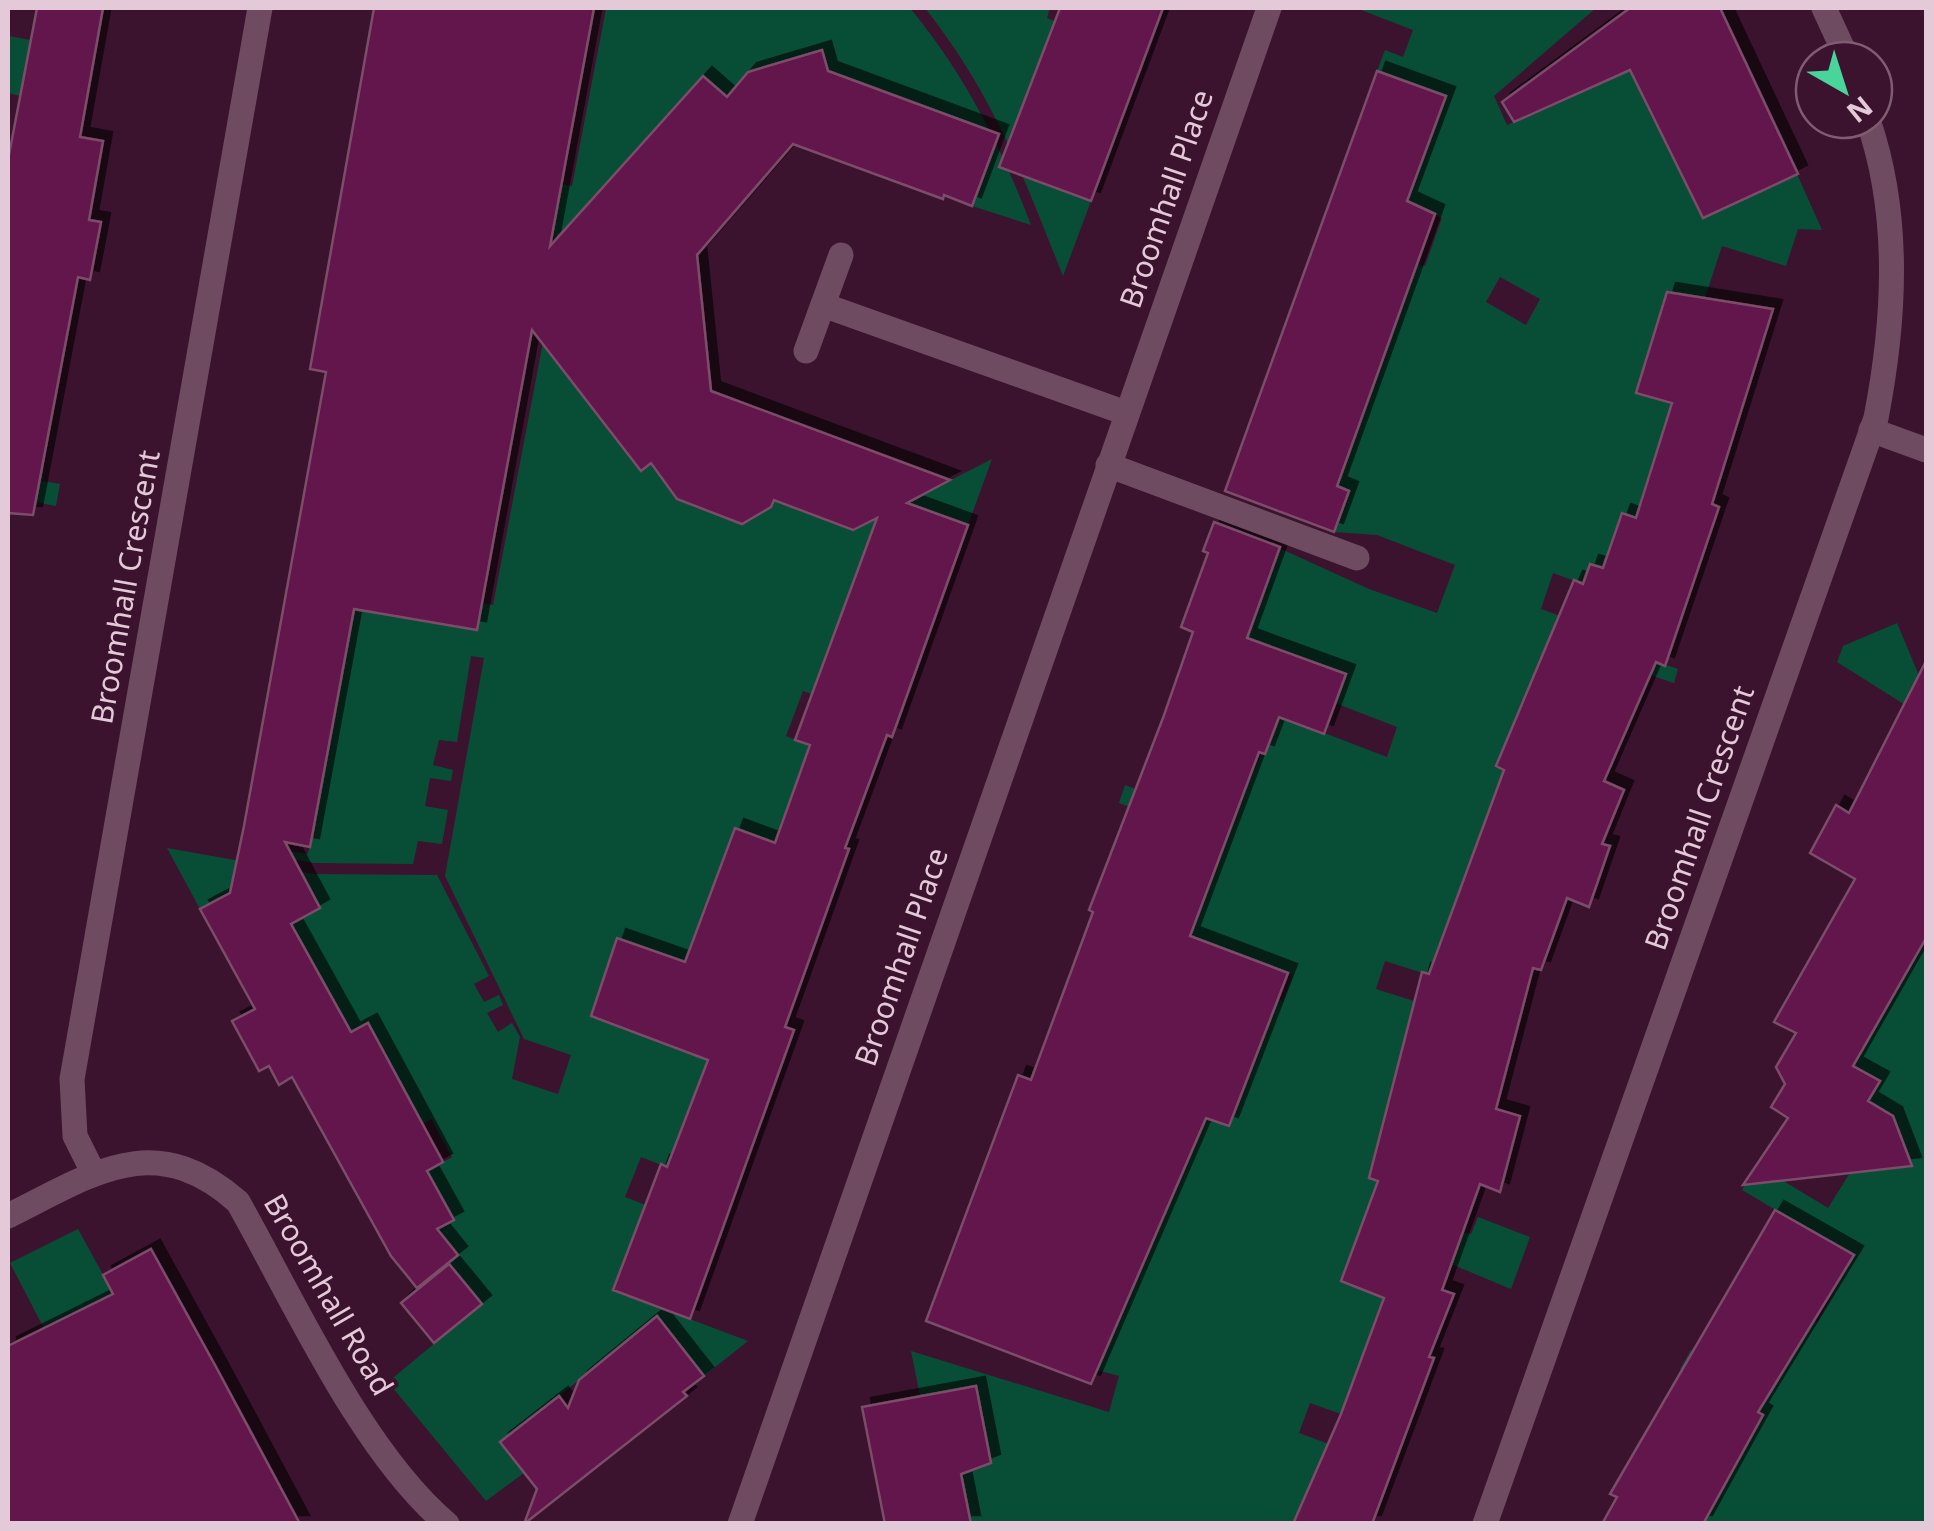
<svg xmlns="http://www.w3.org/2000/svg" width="1934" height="1531" viewBox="0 0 1934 1531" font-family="'Noto Sans',sans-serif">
  <defs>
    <filter id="shadow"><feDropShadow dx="9" dy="-9" stdDeviation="0" flood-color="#0009"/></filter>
  </defs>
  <rect width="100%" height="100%" fill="#3c132e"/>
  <!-- green -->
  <g fill="#084e36" fill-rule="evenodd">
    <path d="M471 8H567L566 12 591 25 585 55 564 44 559 61 582 72 574 115 546 110 542 130 571 135 546 182 572 186 606 9 910 8C965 75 1000 144 1031 225L972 206 996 142 971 124 863 84 839 108 822 50 765 130 703 76 684 97 602 228 699 262V274L625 282V450L641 471 651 463 668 487 742 524 770 507 774 500 896 508 992 459 968 525 919 507 906 542 873 530 839 621 832 701 803 691 786 736 814 747 856 819 845 848 782 825 775 843 735 829 695 937 708 1060 680 1172 641 1157 625 1197 664 1212 645 1263 625 1257 613 1290 748 1341 704 1376 666 1327 645 1343 637 1334 501 1442 524 1473 486 1501 388 1382 482 1304 448 1263 458 1255 437 1229 454 1219 427 1171 452 1157 431 1119 406 1133 362 1053 379 1044 368 1023 351 1032 291 924 320 907 305 880 263 875 200 909 167 848 314 874 437 875 489 976 474 984 484 1002 499 995 503 1005 487 1013 498 1032 512 1023 520 1037 512 1079 558 1094 571 1055 524 1039 445 876 484 658 471 656 457 742 439 740 433 765 453 770 451 781 430 778 425 806 448 810 442 844 418 841 413 864 314 863 240 850 241 843 308 854 353 608 461 446 510 455 493 549 468 544 465 557 491 561 483 603 493 605 563 237 551 235 523 382 464 371V46Z"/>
    <path d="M925 8H1050L1047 18 1080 31 1060 84 1034 75 1015 126 1026 177 1091 201 1063 276C1022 173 994 96 925 8Z"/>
    <path d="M1356 8H1596L1494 96 1507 125 1630 70 1653 120 1691 102 1797 174 1822 230 1798 229 1786 266 1722 246 1705 298 1637 393 1672 403 1647 482 1648 522 1622 514 1603 568 1590 564 1583 584 1553 573 1541 609 1571 620 1567 631 1678 669 1674 683 1650 675 1578 680 1538 664 1496 766 1535 783 1429 975 1385 961 1376 989 1417 1002 1379 1178 1341 1281 1432 1316 1371 1336 1341 1414 1310 1403 1299 1433 1329 1444 1325 1459 1389 1482 1384 1491 1293 1523H971L961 1475 991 1463 926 1426 911 1351 1109 1412 1119 1376 1049 1357 1099 1116 1193 1150 1204 1123 1186 1116 1278 999 1283 1001 1292 975 1182 933 1206 895 1223 848 1191 830 1119 803 1125 785 1138 790 1215 776 1246 787 1280 716 1387 757 1397 727 1335 703 1346 674 1247 637 1279 548 1369 589 1437 613 1455 565 1377 535 1334 532 1349 491 1307 476 1360 421 1417 264 1425 266 1442 218 1406 201 1445 96 1377 71 1385 50 1403 57 1413 30ZM1500 277 1540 299 1526 325 1486 302Z"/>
    <polygon points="8,36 31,40 20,96 8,93"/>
    <polygon points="8,461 44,468 42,481 60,484 56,506 8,497"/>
    <polygon points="1897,623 1920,678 1926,676 1926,718 1837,662 1843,646"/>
    <polygon points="1856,880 1926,921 1926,1523 1658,1524 1763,1415 1680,1369 1691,1350 1752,1386 1812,1319 1817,1322 1854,1256 1742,1190 1757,1165 1828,1208 1858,1160 1906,1151 1898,1130 1883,1121 1887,1112 1868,1101 1880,1081 1817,1045 1869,1038 1925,940"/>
    <polygon points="1478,1217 1530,1237 1511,1289 1451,1264 1463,1232 1471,1234"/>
    <polygon points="78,1229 142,1346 145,1523 10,1263"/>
  </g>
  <!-- building -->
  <g fill="#63124b" stroke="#7b4d69" stroke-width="2.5" filter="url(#shadow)">
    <polygon points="37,8 103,8 80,137 103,141 89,220 101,222 90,280 78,277 33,515 8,513 8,160"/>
    <polygon points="374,8 594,8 550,246 703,76 727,97 748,72 822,50 828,71 999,134 972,206 944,195 943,199 793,144 697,255 711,391 950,480 907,503 968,525 892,737 887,735 845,848 849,849 785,1027 794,1030 690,1319 613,1290 661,1164 667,1167 708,1060 591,1016 617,938 685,962 735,828 775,843 810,745 795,740 877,518 853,530 774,500 771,507 742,524 677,499 651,463 641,471 532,330 477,630 354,609 310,847 285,842 320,908 291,924 351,1032 368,1023 443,1162 427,1171 454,1220 437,1229 458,1255 417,1288 391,1256 292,1077 279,1085 269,1066 259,1071 232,1021 255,1009 200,909 230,893 244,826 326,372 310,369"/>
    <polygon points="1060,8 1163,8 1091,201 999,167"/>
    <polygon points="1630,8 1720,8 1798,174 1703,218 1630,70 1514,122 1502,102"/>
    <polygon points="1377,71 1446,96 1407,201 1435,214 1337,486 1349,491 1334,532 1225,491"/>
    <polygon points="1667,292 1773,309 1712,504 1719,507 1665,666 1656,662 1604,781 1624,790 1602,844 1610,846 1589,907 1567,898 1541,970 1533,968 1496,1109 1520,1116 1500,1192 1480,1184 1442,1290 1454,1294 1429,1357 1434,1358 1372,1524 1293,1524 1341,1414 1384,1298 1341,1281 1378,1181 1369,1178 1422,972 1429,974 1504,770 1496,766 1574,580 1583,584 1590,564 1603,568 1622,513 1636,518 1672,403 1636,393"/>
    <polygon points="1214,522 1280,547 1247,638 1346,674 1324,734 1279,717 1265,754 1259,752 1190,936 1288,973 1229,1126 1206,1118 1091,1384 926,1321 1018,1075 1031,1080 1093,912 1089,910 1163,718 1193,632 1181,627 1208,553 1203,551"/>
    <polygon points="1926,661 1926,938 1853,1066 1880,1081 1868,1101 1893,1116 1912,1166 1743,1185 1788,1118 1771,1107 1785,1084 1776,1067 1796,1033 1774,1022 1855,879 1810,853 1836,805 1849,813"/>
    <polygon points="1775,1210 1854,1255 1758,1412 1763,1415 1703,1524 1602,1524 1617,1497 1610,1494"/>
    <polygon points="151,1249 216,1367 300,1524 8,1524 8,1346 113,1294 103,1275"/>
    <polygon points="449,1264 482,1304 434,1343 401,1303"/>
    <polygon points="657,1316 704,1376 683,1392 687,1396 524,1524 537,1489 500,1442 559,1396 568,1408 579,1380"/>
    <polygon points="976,1386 991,1463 961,1474 971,1524 885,1524 862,1407"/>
  </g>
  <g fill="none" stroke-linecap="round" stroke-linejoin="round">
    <!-- service -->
    <polyline stroke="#6f4b61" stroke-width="25" points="1108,465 1357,558"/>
    <!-- minor -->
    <g stroke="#6f4b61" stroke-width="25">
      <polyline points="1824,8 1848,60"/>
      <polyline points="823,305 1126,413"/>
      <polyline points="806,351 841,255"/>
      <polyline points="1871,430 1926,450"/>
      <polyline points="94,1174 75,1136 72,1079 260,8"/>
      <path d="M8 1216C93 1174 154 1128 238 1202 294 1301 361 1451 447 1524"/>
      <polyline points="740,1524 1269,8"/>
      <path d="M1485 1524 1876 418C1895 320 1901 216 1868 120"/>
    </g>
  </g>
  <g text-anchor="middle" stroke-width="8" stroke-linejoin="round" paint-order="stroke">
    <!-- street labels -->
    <g font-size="30" fill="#e4c9d8" stroke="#3c132e">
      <text transform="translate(1167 199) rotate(-71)" y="10">Broomhall Place</text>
      <text transform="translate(126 587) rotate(-80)" y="10">Broomhall Crescent</text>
      <text transform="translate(1700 818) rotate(-71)" y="10">Broomhall Crescent</text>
      <text transform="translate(902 957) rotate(-71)" y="10">Broomhall Place</text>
      <text transform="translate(328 1295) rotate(60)" y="10">Broomhall Road</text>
    </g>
  </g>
  <!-- border -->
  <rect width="1934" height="1531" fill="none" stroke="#e4c9d8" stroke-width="20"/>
  <!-- north arrow -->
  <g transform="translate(1844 90) rotate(141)"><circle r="48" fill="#3c132e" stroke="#7f5c72" stroke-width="2.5"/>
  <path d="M0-8L18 38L0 25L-18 38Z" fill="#49d49c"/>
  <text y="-15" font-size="28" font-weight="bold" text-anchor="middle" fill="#e4c9d8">N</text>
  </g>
</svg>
